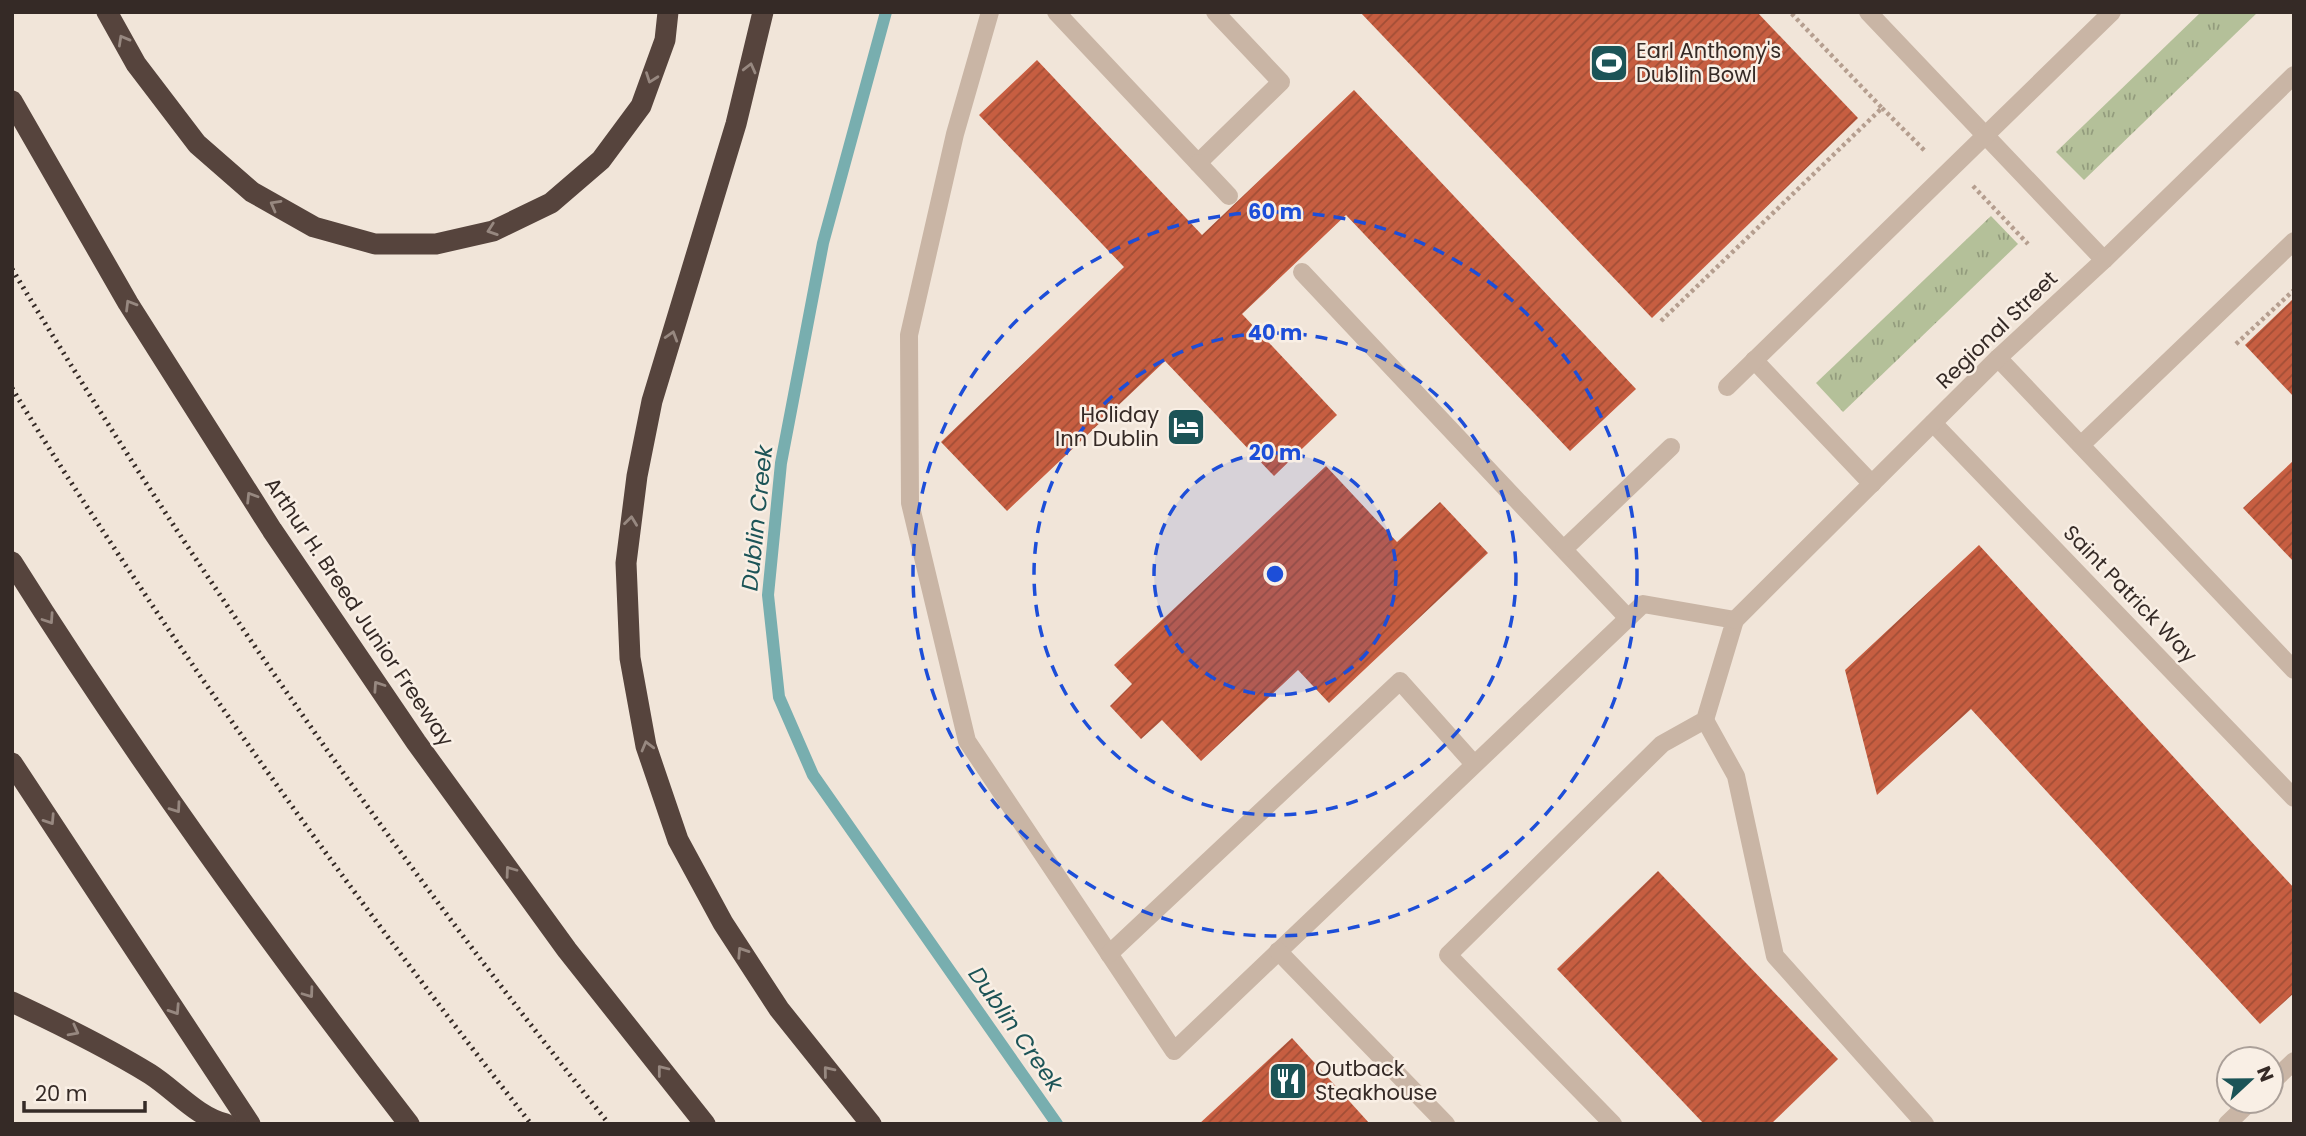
<svg xmlns="http://www.w3.org/2000/svg" width="2306" height="1136" viewBox="0 0 2306 1136" font-family="Poppins,sans-serif">
  <defs>
    <pattern id="grass-tufts" width="24" height="20" patternUnits="userSpaceOnUse" patternTransform="scale(1.75)"><rect width="24" height="20" fill="#b4c099"/><path d="M3 7l-1-3M5 7V3M7 7l1-3M15 17l-1-3M17 17v-4M19 17l1-3" fill="none" stroke="#939c7d"/></pattern>
    <pattern id="building-hatch" width="6" height="6" patternUnits="userSpaceOnUse" patternTransform="scale(1.75)"><rect width="6" height="6" fill="#c75e41"/><path d="M-1 1l2-2M0 6l6-6M5 7l2-2" fill="none" stroke="#a24e36"/></pattern>
  </defs>
  <rect width="100%" height="100%" fill="#f1e5d9"/>
  <!-- grass -->
  <g fill="url(#grass-tufts)">
    <polygon points="2201,12 2258,12 2084,180 2056,152"/>
    <polygon points="1991,216 2018,244 1843,412 1816,383"/>
  </g>
  <g fill="none" stroke-linecap="round" stroke-linejoin="round">
    <!-- stream -->
    <polyline stroke="#78aeaf" stroke-width="12" points="886,12 823,243 781,463 768,595 779,697 813,775 1057,1124"/>
  </g>
  <!-- building -->
  <g fill="url(#building-hatch)">
    <polygon points="1360,12 1757,12 1858,118 1652,318"/>
    <polygon points="1037,60 1202,235 1354,90 1636,389 1570,451 1346,215 1242,314 1337,415 1274,476 1165,361 1007,511 941,442 1124,267 979,115"/>
    <polygon points="2294,298 2294,397 2245,345"/>
    <polygon points="2294,460 2294,562 2243,508"/>
    <polygon points="1326,466 1397,542 1440,502 1488,553 1329,703 1298,670 1201,761 1162,720 1141,739 1110,706 1132,684 1114,665"/>
    <polygon points="1979,545 2294,888 2294,993 2260,1024 1971,709 1877,795 1845,670"/>
    <polygon points="1658,871 1838,1059 1771,1124 1704,1124 1557,969"/>
    <polygon points="1292,1038 1370,1124 1199,1124"/>
  </g>
  <g fill="none" stroke-linecap="round" stroke-linejoin="round">
    <!-- path -->
    <g stroke="#b59e8f" stroke-width="4.5" stroke-dasharray="3.5 3.5" stroke-linecap="butt">
      <polyline points="1882,108 1926,152"/>
      <polyline points="1973,186 2028,244"/>
      <polyline points="1661,321 1882,108 1790,12"/>
      <polyline points="2236,344 2294,290"/>
    </g>
    <!-- lane -->
    <g stroke="#c9b5a5" stroke-width="18">
      <polyline points="990,12 955,134 909,335 910,503 967,741 1174,1051 1643,604 1735,620 1705,720 1662,744 1448,955 1613,1124"/>
      <polyline points="1056,12 1198,163 1281,82 1215,12"/>
      <polyline points="1868,12 2104,260"/>
      <polyline points="1198,163 1229,196"/>
      <polyline points="1302,272 1627,617"/>
      <polyline points="1998,358 2294,670"/>
      <polyline points="1754,360 1872,484"/>
      <polyline points="1727,387 2112,12"/>
      <polyline points="2081,445 2294,241"/>
      <polyline points="1564,549 1671,447"/>
      <polyline points="1705,720 1736,776 1775,956 1925,1124"/>
      <polyline points="1278,951 1446,1124"/>
      <polyline points="1109,954 1400,681 1474,764"/>
    </g>
    <!-- street -->
    <g stroke="#c9b5a5" stroke-width="18">
      <polyline points="1933,423 2294,798"/>
      <polyline points="1735,620 1998,358 2104,260 2294,75"/>
      <polyline points="2271,1083 2294,1061"/>
      <polyline points="2227,1124 2251,1101"/>
    </g>
    <!-- highway -->
    <g stroke="#56443d" stroke-width="21">
      <polyline points="107,12 136,64 197,144 252,192 314,227 375,244 436,244 493,231 551,203 601,160 641,106 665,40 668,12"/>
      <polyline points="763,12 736,124 652,401 637,476 626,563 630,658 646,746 678,840 723,923 779,1009 871,1124"/>
      <polyline points="12,101 128,303 272,530 416,742 567,950 705,1124"/>
      <path d="M12 562C134 756 269 943 409 1124"/>
      <polyline points="12,763 250,1124"/>
      <path d="M12 1002C59 1024 106 1047 150 1074 175 1090 197 1117 226 1124"/>
    </g>
    <!-- rail -->
    <g stroke="#352a26" stroke-width="5" stroke-dasharray="2 5" stroke-linecap="butt">
      <path d="M12 269C192 567 391 852 609 1124"/>
      <path d="M12 388C55 460 103 531 150 602 270 781 398 954 531 1124"/>
    </g>
  </g>
  <!-- one-way arrows -->
  <defs><path id="oneway-chevron" d="M-2-3.5L2.5 0L-2 3.5" fill="none" stroke-width="1.6" stroke-linecap="round" stroke-linejoin="round" transform="scale(1.75)"/></defs>
  <g stroke="#978880">
    <use href="#oneway-chevron" transform="translate(123 40) rotate(-119)"/>
    <use href="#oneway-chevron" transform="translate(750 68) rotate(-76)"/>
    <use href="#oneway-chevron" transform="translate(651 78) rotate(110)"/>
    <use href="#oneway-chevron" transform="translate(275 205) rotate(-151)"/>
    <use href="#oneway-chevron" transform="translate(492 230) rotate(161)"/>
    <use href="#oneway-chevron" transform="translate(130 305) rotate(-121)"/>
    <use href="#oneway-chevron" transform="translate(672 336) rotate(-73)"/>
    <use href="#oneway-chevron" transform="translate(251 497) rotate(-122)"/>
    <use href="#oneway-chevron" transform="translate(631 521) rotate(-83)"/>
    <use href="#oneway-chevron" transform="translate(49 619) rotate(56)"/>
    <use href="#oneway-chevron" transform="translate(378 686) rotate(-124)"/>
    <use href="#oneway-chevron" transform="translate(647 746) rotate(-105)"/>
    <use href="#oneway-chevron" transform="translate(176 808) rotate(55)"/>
    <use href="#oneway-chevron" transform="translate(50 820) rotate(57)"/>
    <use href="#oneway-chevron" transform="translate(510 871) rotate(-126)"/>
    <use href="#oneway-chevron" transform="translate(742 952) rotate(-123)"/>
    <use href="#oneway-chevron" transform="translate(309 993) rotate(54)"/>
    <use href="#oneway-chevron" transform="translate(175 1010) rotate(57)"/>
    <use href="#oneway-chevron" transform="translate(74 1031) rotate(28)"/>
    <use href="#oneway-chevron" transform="translate(662 1070) rotate(-128)"/>
    <use href="#oneway-chevron" transform="translate(828 1071) rotate(-129)"/>
  </g>
  <!-- distance rings -->
  <circle cx="1275" cy="574" r="121" fill="#1d4ed8" fill-opacity=".12"/>
  <g fill="none" stroke="#1d4ed8" stroke-width="3.5" stroke-dasharray="12 9">
    <circle cx="1275" cy="574" r="121"/>
    <circle cx="1275" cy="574" r="241"/>
    <circle cx="1275" cy="574" r="362"/>
  </g>
  <!-- icons -->
  <defs>
    <g id="stadium-square" transform="scale(2.0125)"><rect x="-9" y="-9" width="18" height="18" rx="4" fill="#1c5457" stroke="#f9efe5"/><path d="M0-5a6.5 5 0 1 0 0 10a6.5 5 0 1 0 0-10ZM-3.5-1.8h7v3.6h-7Z" fill="#fff"/></g>
    <g id="hotel-square" transform="scale(2.0125)"><rect x="-9" y="-9" width="18" height="18" rx="4" fill="#1c5457" stroke="#f9efe5"/><path d="M-6-4.5h1.5V1H6V5H4.5V3h-9V5H-6ZM-4 0a1.8 1.8 0 1 1 3.6 0ZM.5 0V-2.5h3Q6-2.5 6 0Z" fill="#fff"/></g>
    <g id="restaurant-square" transform="scale(2.0125)"><rect x="-9" y="-9" width="18" height="18" rx="4" fill="#1c5457" stroke="#f9efe5"/><path d="M-5-6h1v4h1v-4h1v4h1v-4h1v5L-1.5 .5V6h-2V.5L-5-1ZM5-6V6H3V1.5H1.5Q1.5-4 5-6Z" fill="#fff"/></g>
  </defs>
  <g fill-rule="evenodd">
    <use href="#stadium-square" x="1609" y="63"/>
    <use href="#hotel-square" x="1186" y="427"/>
    <use href="#restaurant-square" x="1288" y="1081"/>
  </g>
  <g text-anchor="middle" stroke-width="5" stroke-linejoin="round" paint-order="stroke">
    <!-- poi labels -->
    <g font-size="21" fill="#352a26" stroke="#f9efe5" text-anchor="start">
      <text x="1636" y="58">Earl Anthony's<tspan x="1636" dy="24">Dublin Bowl</tspan></text>
      <text x="1159" y="422" text-anchor="end">Holiday<tspan x="1159" dy="24">Inn Dublin</tspan></text>
      <text x="1315" y="1076">Outback<tspan x="1315" dy="24">Steakhouse</tspan></text>
    </g>
    <!-- street labels -->
    <g font-size="21" fill="#352a26" stroke="#f9efe5">
      <text transform="translate(1997 330) rotate(-44)" y="7">Regional Street</text>
      <text transform="translate(2130 594) rotate(46)" y="7">Saint Patrick Way</text>
      <text transform="translate(359 612) rotate(56)" y="7">Arthur H. Breed Junior Freeway</text>
    </g>
    <!-- water labels -->
    <g font-size="23" font-style="italic" fill="#1c5457" stroke="#f9efe5">
      <text transform="translate(757 518) rotate(-84)" y="8">Dublin Creek</text>
      <text transform="translate(1016 1029) rotate(55)" y="8">Dublin Creek</text>
    </g>
  </g>
  <circle cx="1275" cy="574" r="10" fill="#1d4ed8" stroke="#f9efe5" stroke-width="3.5"/>
  <g font-size="21" text-anchor="middle" font-weight="bold" fill="#1d4ed8" stroke="#f9efe5" stroke-width="5" stroke-linejoin="round" paint-order="stroke">
    <text x="1275" y="219">60 m</text>
    <text x="1275" y="340">40 m</text>
    <text x="1275" y="460">20 m</text>
  </g>
  <!-- border -->
  <rect width="2306" height="1136" fill="none" stroke="#352a26" stroke-width="28"/>
  <!-- north arrow -->
  <g transform="translate(2250 1080) rotate(68)"><circle r="33" fill="#f9efe5" stroke="#aba099" stroke-width="2"/>
  <path d="M0-5L12 26L0 18L-12 26Z" fill="#1c5457"/>
  <text y="-10" font-size="19" font-weight="bold" text-anchor="middle" fill="#352a26">N</text>
  </g>
  <!-- scale -->
  <path d="M24 1101v10h121v-10" fill="none" stroke="#352a26" stroke-width="3.5"/>
  <text x="35" y="1101" font-size="21" fill="#352a26" stroke="#f9efe5" stroke-width="5" paint-order="stroke">20 m</text>
</svg>
